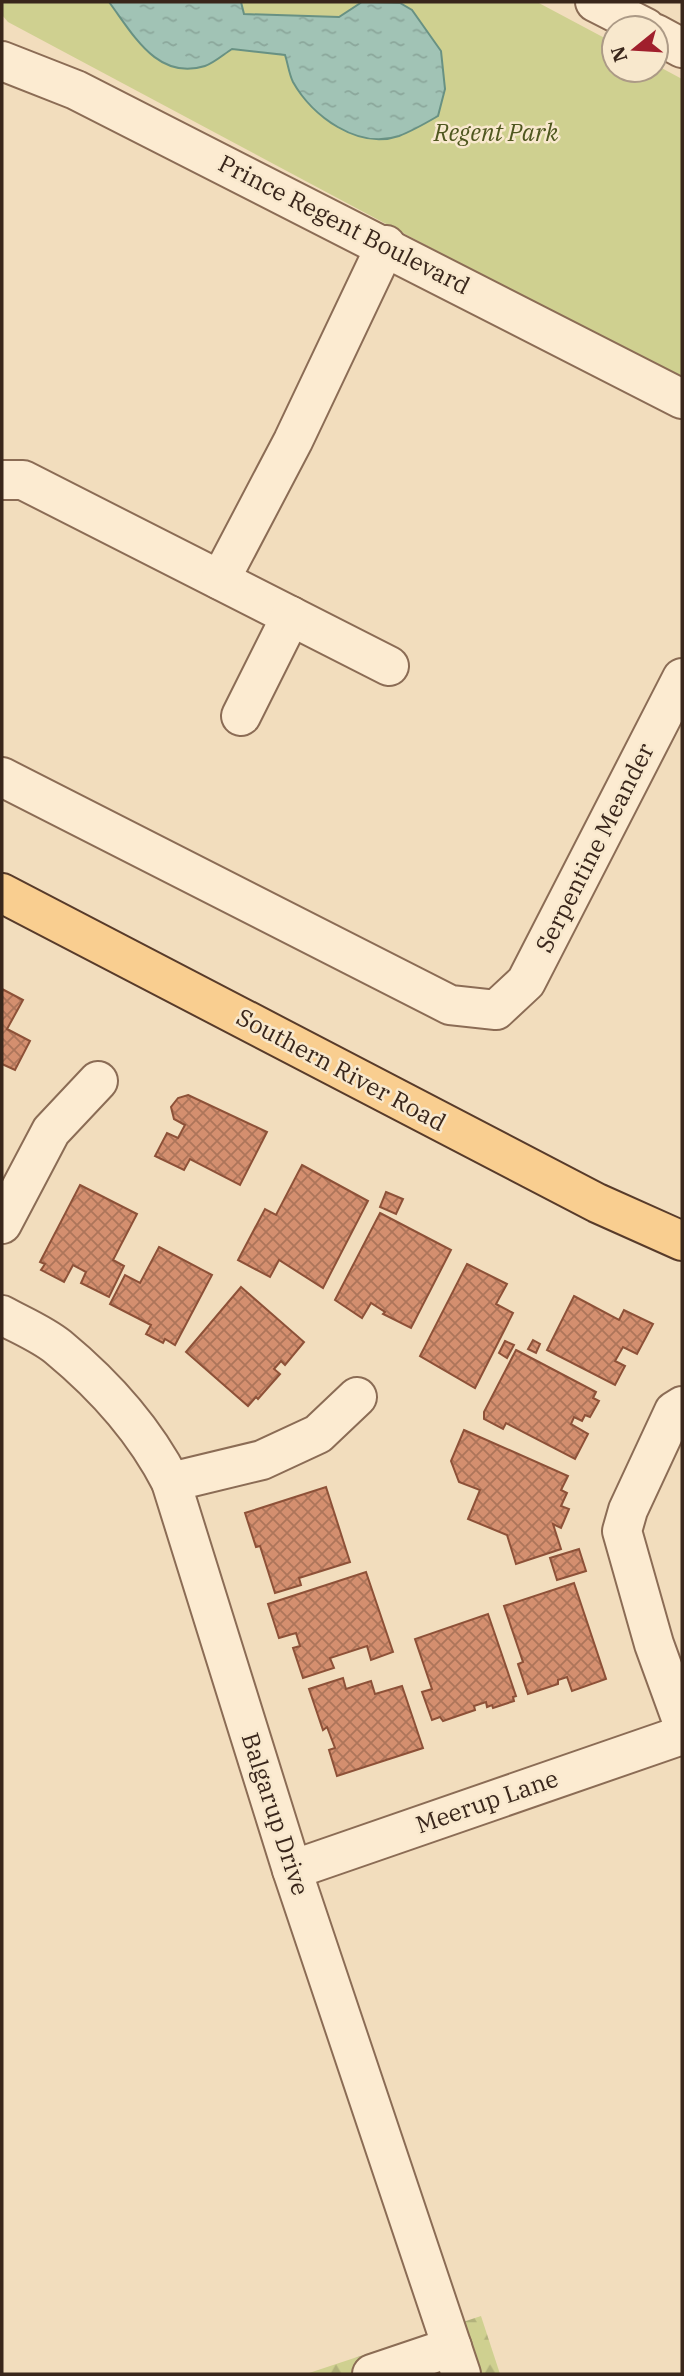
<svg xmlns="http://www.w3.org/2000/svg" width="684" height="2376" viewBox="0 0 684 2376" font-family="'IBM Plex Serif',serif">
  <defs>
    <pattern id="forest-firs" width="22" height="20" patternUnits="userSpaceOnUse" patternTransform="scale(1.75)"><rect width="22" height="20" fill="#cfd090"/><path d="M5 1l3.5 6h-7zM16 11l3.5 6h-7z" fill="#b2b27c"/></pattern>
    <pattern id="water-ripples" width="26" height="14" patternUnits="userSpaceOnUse" patternTransform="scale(1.75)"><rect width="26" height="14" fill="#a1c3b5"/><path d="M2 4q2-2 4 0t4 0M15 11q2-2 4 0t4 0" fill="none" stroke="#8ba79b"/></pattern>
    <pattern id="building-cross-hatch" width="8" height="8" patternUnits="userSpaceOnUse" patternTransform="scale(1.75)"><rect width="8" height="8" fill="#d48f6f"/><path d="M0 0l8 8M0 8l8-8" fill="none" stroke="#ad755a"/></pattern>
  </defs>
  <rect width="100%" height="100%" fill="#f2ddbd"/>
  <!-- forest -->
  <polygon fill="url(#forest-firs)" points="481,2316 500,2374 306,2374"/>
  <!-- green -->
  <polygon fill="#cfd090" points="2,2 537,2 614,43 614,70 656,70 656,65 682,79 682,382 8,22 2,15"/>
  <!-- water -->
  <path fill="url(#water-ripples)" stroke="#689183" stroke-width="2" d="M109 2H241L244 14 339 17 362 2 400 3 412 10 441 51 445 89 438 116C426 123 412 131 399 136 358 150 312 116 293 82 289 74 288 64 285 55L232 49C224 54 214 63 205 66 157 81 133 34 109 2Z"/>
  <!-- building -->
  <g fill="url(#building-cross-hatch)" stroke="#8d5138" stroke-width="2">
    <polygon points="2,989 23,1000 7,1029 30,1041 15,1070 2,1064"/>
    <polygon points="188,1095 267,1132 240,1185 190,1159 184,1170 155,1156 167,1133 178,1138 185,1125 174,1119 171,1107 178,1098"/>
    <polygon points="302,1165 368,1201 323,1288 279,1260 270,1277 238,1260 265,1209 276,1215"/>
    <polygon points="80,1185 137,1214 113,1260 124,1266 109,1297 81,1283 86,1272 73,1265 64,1282 41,1270 45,1264 40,1262"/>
    <polygon points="386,1192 403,1199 396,1214 380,1207"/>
    <polygon points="380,1213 451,1250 411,1328 383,1314 385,1312 371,1303 362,1318 335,1300"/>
    <polygon points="159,1247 212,1275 175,1345 165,1339 163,1343 146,1334 151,1325 110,1304 125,1275 140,1283"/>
    <polygon points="467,1264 507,1284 496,1304 513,1313 475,1388 420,1356"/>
    <polygon points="241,1287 304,1342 285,1365 281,1361 274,1369 280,1374 258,1399 256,1397 248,1406 186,1352"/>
    <polygon points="574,1296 619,1320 624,1310 653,1324 637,1354 623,1347 615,1361 625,1366 615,1385 547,1350"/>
    <polygon points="533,1340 540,1344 536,1353 528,1349"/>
    <polygon points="505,1341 514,1345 507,1358 499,1353"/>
    <polygon points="516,1350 596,1392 593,1398 599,1401 590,1417 585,1415 582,1421 574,1417 571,1424 588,1434 575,1459 506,1423 503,1429 484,1419 484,1412"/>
    <polygon points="464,1430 568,1476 561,1490 567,1493 561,1506 569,1509 561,1528 553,1524 561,1549 516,1564 507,1535 468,1519 480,1490 459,1482 451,1461"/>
    <polygon points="326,1487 350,1562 299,1578 301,1585 275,1593 260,1546 256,1547 245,1513"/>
    <polygon points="579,1549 586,1571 557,1580 550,1558"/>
    <polygon points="366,1572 393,1652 371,1660 367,1646 330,1658 334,1668 303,1678 293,1648 300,1646 296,1633 279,1638 268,1604"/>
    <polygon points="574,1583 606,1679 572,1691 567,1677 558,1680 558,1684 528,1694 518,1664 523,1662 504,1606"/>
    <polygon points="488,1614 516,1696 513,1697 514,1701 493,1708 492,1705 487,1707 486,1702 474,1706 475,1710 443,1721 440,1717 432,1720 422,1692 432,1689 415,1639"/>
    <polygon points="343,1678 346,1689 371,1681 375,1694 402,1686 423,1748 337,1776 329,1750 335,1748 327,1727 323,1730 309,1689"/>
  </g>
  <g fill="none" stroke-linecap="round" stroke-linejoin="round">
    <!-- street casing -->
    <g stroke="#8b6c55" stroke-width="42">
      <g id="street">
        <polyline points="595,2 646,28"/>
        <polyline points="656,34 682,48"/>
        <polyline points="2,61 76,90 682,399"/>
        <polyline points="2,480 23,480 389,666"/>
        <polyline points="220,580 293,441 386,245"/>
        <polyline points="241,716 291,616"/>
        <polyline points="2,777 450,1005 496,1010 526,982 682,678"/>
        <polyline points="2,1224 51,1131 98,1081"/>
        <path d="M2 1315C20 1325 42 1334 58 1347 104 1385 144 1429 171 1482L292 1870 461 2374"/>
        <polyline points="682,1406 674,1411 628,1510 622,1531 654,1644 682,1721"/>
        <polyline points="171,1482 262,1460 318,1434 357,1397"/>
        <polyline points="292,1870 682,1735"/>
        <polyline points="372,2374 452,2347"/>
      </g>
    </g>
    <!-- primary casing -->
    <g stroke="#583b2a" stroke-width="42">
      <polyline id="primary" points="2,893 597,1203 682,1241"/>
    </g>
    <!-- street -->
    <use href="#street" stroke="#fcebd1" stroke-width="38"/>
    <!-- primary -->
    <use href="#primary" stroke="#f9ce90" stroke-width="38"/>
  </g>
  <g text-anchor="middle" stroke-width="5" stroke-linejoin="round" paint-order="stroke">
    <!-- park labels -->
    <g font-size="24" font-style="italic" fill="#4f571f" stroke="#f8e8cd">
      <text x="496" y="141">Regent Park</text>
    </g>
    <!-- street labels -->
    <g font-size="24" fill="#39261b" stroke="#f8e8cd">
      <text transform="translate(344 225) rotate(27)" y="8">Prince Regent Boulevard</text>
      <text transform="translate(595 848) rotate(-63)" y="8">Serpentine Meander</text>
      <text transform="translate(341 1070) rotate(28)" y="8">Southern River Road</text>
      <text transform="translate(487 1802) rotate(-19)" y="8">Meerup Lane</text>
      <text transform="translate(275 1814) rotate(72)" y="8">Balgarup Drive</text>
    </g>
  </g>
  <!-- border -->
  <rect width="684" height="2376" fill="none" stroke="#39261b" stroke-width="7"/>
  <!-- north arrow -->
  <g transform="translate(635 49) rotate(252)"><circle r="33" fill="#f8e8cd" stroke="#ac9a86" stroke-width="2"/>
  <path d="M0-5L12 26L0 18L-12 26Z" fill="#a01f2c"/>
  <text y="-10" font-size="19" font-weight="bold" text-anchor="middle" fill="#39261b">N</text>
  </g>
</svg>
